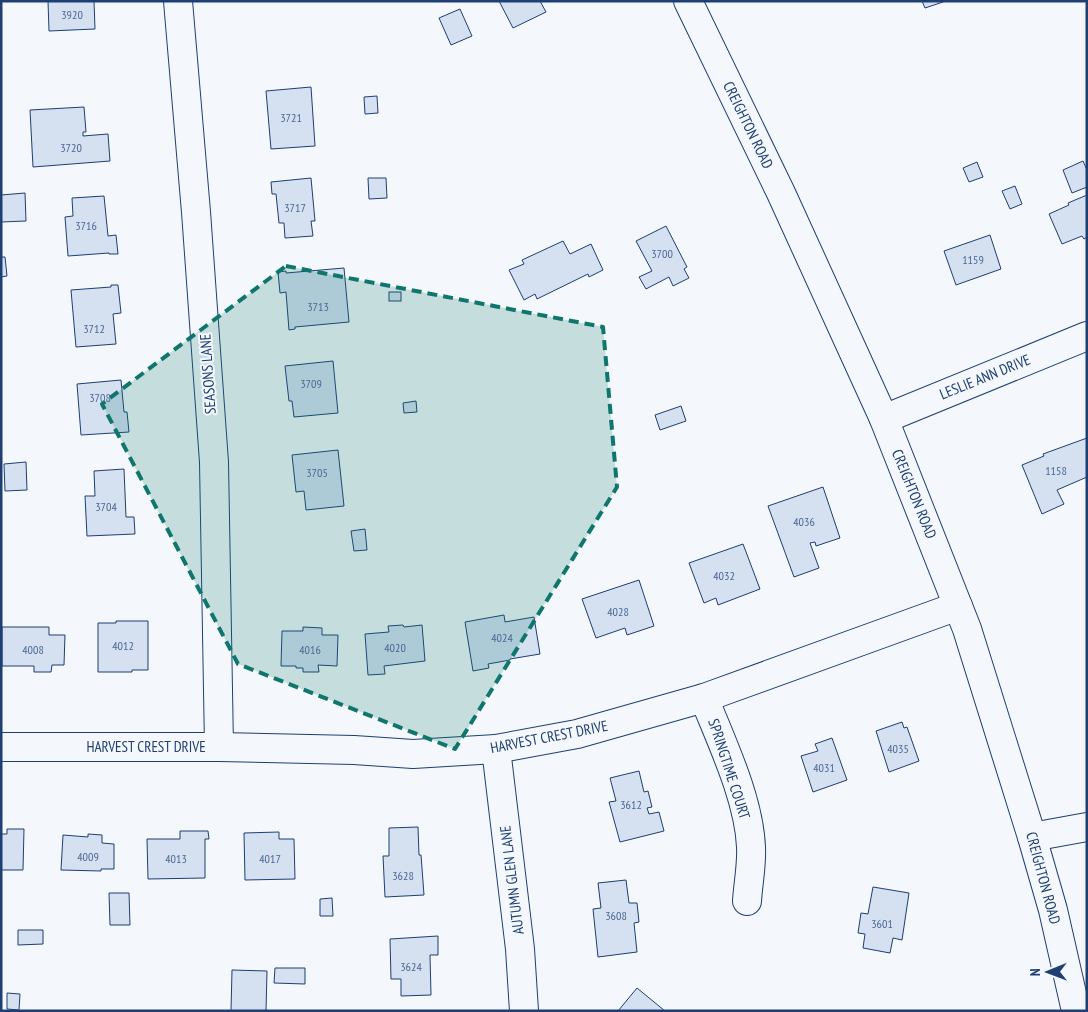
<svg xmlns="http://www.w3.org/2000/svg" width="1088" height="1012" viewBox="0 0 1088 1012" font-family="'PT Sans Narrow',sans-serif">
  <rect width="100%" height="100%" fill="#f4f7fb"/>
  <!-- building -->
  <g fill="#d5e0f0" stroke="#1d3f73">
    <polygon points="48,1 94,1 95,29 49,31"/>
    <polygon points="499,1 540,1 546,12 513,28"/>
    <polygon points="922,1 943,1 943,2 925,8"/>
    <polygon points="460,9 472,36 451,45 439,18"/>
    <polygon points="311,87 315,146 271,149 266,91"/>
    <polygon points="377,96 378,113 365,114 364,97"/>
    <polygon points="84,107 86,132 83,132 83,136 108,134 110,161 33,167 30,110"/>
    <polygon points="1083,161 1087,170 1087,187 1072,193 1063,170"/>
    <polygon points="977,162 983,177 969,182 963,168"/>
    <polygon points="311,178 315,221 311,221 313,236 285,238 284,223 279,223 276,194 272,194 271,182"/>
    <polygon points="368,178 386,178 387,198 369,199"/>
    <polygon points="1015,186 1022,204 1010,209 1002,191"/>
    <polygon points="25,193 26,221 1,222 1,195"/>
    <polygon points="1087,195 1087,237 1084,239 1082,236 1062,244 1049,214 1069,205 1068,203"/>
    <polygon points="104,196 108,236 116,235 118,254 109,254 109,253 68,256 65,217 73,216 72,198"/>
    <polygon points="666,226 687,267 684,269 689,278 673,286 669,277 646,289 639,277 652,271 636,241"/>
    <polygon points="990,235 1001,269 956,285 944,251"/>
    <polygon points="563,241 570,254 591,244 603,270 589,277 588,274 537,299 535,294 524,300 509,270 524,264 522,260"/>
    <polygon points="1,257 5,257 7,276 1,277"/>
    <polygon points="344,268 349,322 295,327 295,329 289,330 286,292 280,293 278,272 286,271 286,273"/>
    <polygon points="111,285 118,285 121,313 113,314 116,344 76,347 71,290 111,287"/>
    <rect x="389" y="292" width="12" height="9"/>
    <polygon points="333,361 338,413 294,417 292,401 289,401 285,366"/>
    <polygon points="121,380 124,412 127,412 129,432 81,435 77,384"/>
    <polygon points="416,401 417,412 404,413 403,403"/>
    <polygon points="681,406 686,421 660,430 655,415"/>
    <polygon points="1087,438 1087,477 1057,490 1064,504 1042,514 1022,465 1044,456 1043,454"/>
    <polygon points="338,450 344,506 306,510 304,491 296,492 292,455"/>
    <polygon points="26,462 27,490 5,491 4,464"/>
    <polygon points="124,469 126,517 134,517 135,534 87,536 85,496 95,496 94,471"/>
    <polygon points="823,487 840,538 816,546 815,542 810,543 819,568 794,577 768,506"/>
    <polygon points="365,529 367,550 354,551 351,531"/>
    <polygon points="743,544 760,589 718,605 716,598 704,603 689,563"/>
    <polygon points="639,580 654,626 627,635 625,628 596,638 582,599"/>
    <polygon points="504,615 505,622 534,617 540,654 510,659 510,660 488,664 489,668 473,671 465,622"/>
    <polygon points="116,621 148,621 148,670 132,670 132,672 98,672 98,623 116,623"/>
    <polygon points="403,625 404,627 422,625 425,661 384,666 385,674 368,675 365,634 389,632 388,626"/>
    <polygon points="2,627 49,627 49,635 65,635 64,665 52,665 51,672 34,672 34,666 2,666"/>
    <polygon points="303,627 322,628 322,635 338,635 337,666 318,665 319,672 303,672 303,668 296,668 296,666 281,666 282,631 303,631"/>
    <polygon points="902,722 904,728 907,727 919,761 889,772 876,731"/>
    <polygon points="832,738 847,780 813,792 801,756 818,751 815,744"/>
    <polygon points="639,771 644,792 648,791 652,807 647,808 649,814 659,812 664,831 620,842 609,802 616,801 610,778"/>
    <polygon points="418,827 419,855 421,855 424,895 385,897 383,856 389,856 389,828"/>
    <polygon points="7,829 24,829 23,870 1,870 1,834 7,834"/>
    <polygon points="180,831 208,831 209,839 205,839 205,878 148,879 147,839 180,839"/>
    <polygon points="279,832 279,839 294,839 295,879 245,880 244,833"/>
    <polygon points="88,834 102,835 102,843 114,844 114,869 101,869 101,871 61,870 63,835 88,837"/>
    <polygon points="626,880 629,903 637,903 639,922 634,923 637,952 598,957 593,909 601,908 598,883"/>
    <polygon points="873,887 909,893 902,940 893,938 890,953 863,948 865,934 858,933 861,913 868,914"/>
    <polygon points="109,893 129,893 130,925 110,925"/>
    <polygon points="332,898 333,916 320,916 320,899"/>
    <polygon points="18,930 43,930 43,944 18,945"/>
    <polygon points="438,936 438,955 430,955 431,995 401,996 401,979 391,979 390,939"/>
    <polygon points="275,968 305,968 305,984 274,983"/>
    <polygon points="232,970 267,971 266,1011 231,1011"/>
    <polygon points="637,988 665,1011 618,1011"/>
    <polygon points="7,993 20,994 19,1010 7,1009"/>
  </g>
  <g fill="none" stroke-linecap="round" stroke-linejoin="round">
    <!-- minor casing -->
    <g stroke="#1d3f73" stroke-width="30">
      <g id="minor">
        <polyline points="178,1 196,212 214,462 219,747"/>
        <polyline points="884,419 1087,336"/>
        <path d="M704 698C722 743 749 799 751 847 752 865 748 884 747 901"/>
        <polyline points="1,747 219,747 354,750 413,754 496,749 577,734 704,698 958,606"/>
        <polyline points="496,749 520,949 524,1011"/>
        <polyline points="1032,837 1087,827"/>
      </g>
    </g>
    <!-- major casing -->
    <g stroke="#1d3f73" stroke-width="30">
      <polyline id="major" points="688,1 781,193 884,419 967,629 1032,837 1053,910 1076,1011"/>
    </g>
    <!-- minor -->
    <use href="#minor" stroke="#f4f7fb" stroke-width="28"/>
    <!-- major -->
    <use href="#major" stroke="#f4f7fb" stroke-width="28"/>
  </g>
  <!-- marked area -->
  <path fill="#0f766e" fill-opacity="0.2" stroke="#0f766e" stroke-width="4" stroke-dasharray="10 6" stroke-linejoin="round" d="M286 266 603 327 617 487 455 749 238 664 102 404Z"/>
  <g text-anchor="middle" stroke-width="4" stroke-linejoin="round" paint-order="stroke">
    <!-- number labels -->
    <g font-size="12" fill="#4b6792">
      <text x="72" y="19">3920</text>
      <text x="291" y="122">3721</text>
      <text x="71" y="152">3720</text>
      <text x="295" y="212">3717</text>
      <text x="86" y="230">3716</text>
      <text x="662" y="258">3700</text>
      <text x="973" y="264">1159</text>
      <text x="318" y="311">3713</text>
      <text x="94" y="333">3712</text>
      <text x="311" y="388">3709</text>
      <text x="100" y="402">3708</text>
      <text x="1056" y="475">1158</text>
      <text x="317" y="477">3705</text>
      <text x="106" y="511">3704</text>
      <text x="804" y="526">4036</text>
      <text x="724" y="580">4032</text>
      <text x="618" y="616">4028</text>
      <text x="502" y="642">4024</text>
      <text x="123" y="650">4012</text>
      <text x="395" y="652">4020</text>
      <text x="33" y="654">4008</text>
      <text x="310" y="654">4016</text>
      <text x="898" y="753">4035</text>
      <text x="824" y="772">4031</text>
      <text x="631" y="809">3612</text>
      <text x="88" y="861">4009</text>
      <text x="176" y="863">4013</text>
      <text x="270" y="863">4017</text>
      <text x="403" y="880">3628</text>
      <text x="616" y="920">3608</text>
      <text x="882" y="928">3601</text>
      <text x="411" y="971">3624</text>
    </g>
    <!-- street labels -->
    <g font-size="15" fill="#1d3f73" stroke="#f4f7fb">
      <text transform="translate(748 125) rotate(64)" y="5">CREIGHTON ROAD</text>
      <text transform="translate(208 374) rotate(-94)" y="5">SEASONS LANE</text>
      <text transform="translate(985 377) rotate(-22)" y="5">LESLIE ANN DRIVE</text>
      <text transform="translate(914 494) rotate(68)" y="5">CREIGHTON ROAD</text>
      <text transform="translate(549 737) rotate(-11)" y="5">HARVEST CREST DRIVE</text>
      <text x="146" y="752">HARVEST CREST DRIVE</text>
      <text transform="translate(729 769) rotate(72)" y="5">SPRINGTIME COURT</text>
      <text transform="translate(1043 878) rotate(75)" y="5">CREIGHTON ROAD</text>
      <text transform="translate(512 880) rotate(-97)" y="5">AUTUMN GLEN LANE</text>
    </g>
  </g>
  <!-- border -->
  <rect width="1088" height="1012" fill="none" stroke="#1d3f73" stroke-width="5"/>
  <!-- north arrow -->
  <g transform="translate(1048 972) rotate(269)" stroke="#f4f7fb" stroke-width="4" paint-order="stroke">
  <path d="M0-4L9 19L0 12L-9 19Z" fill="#1d3f73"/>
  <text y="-8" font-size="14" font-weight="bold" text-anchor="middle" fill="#1d3f73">N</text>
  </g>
</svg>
